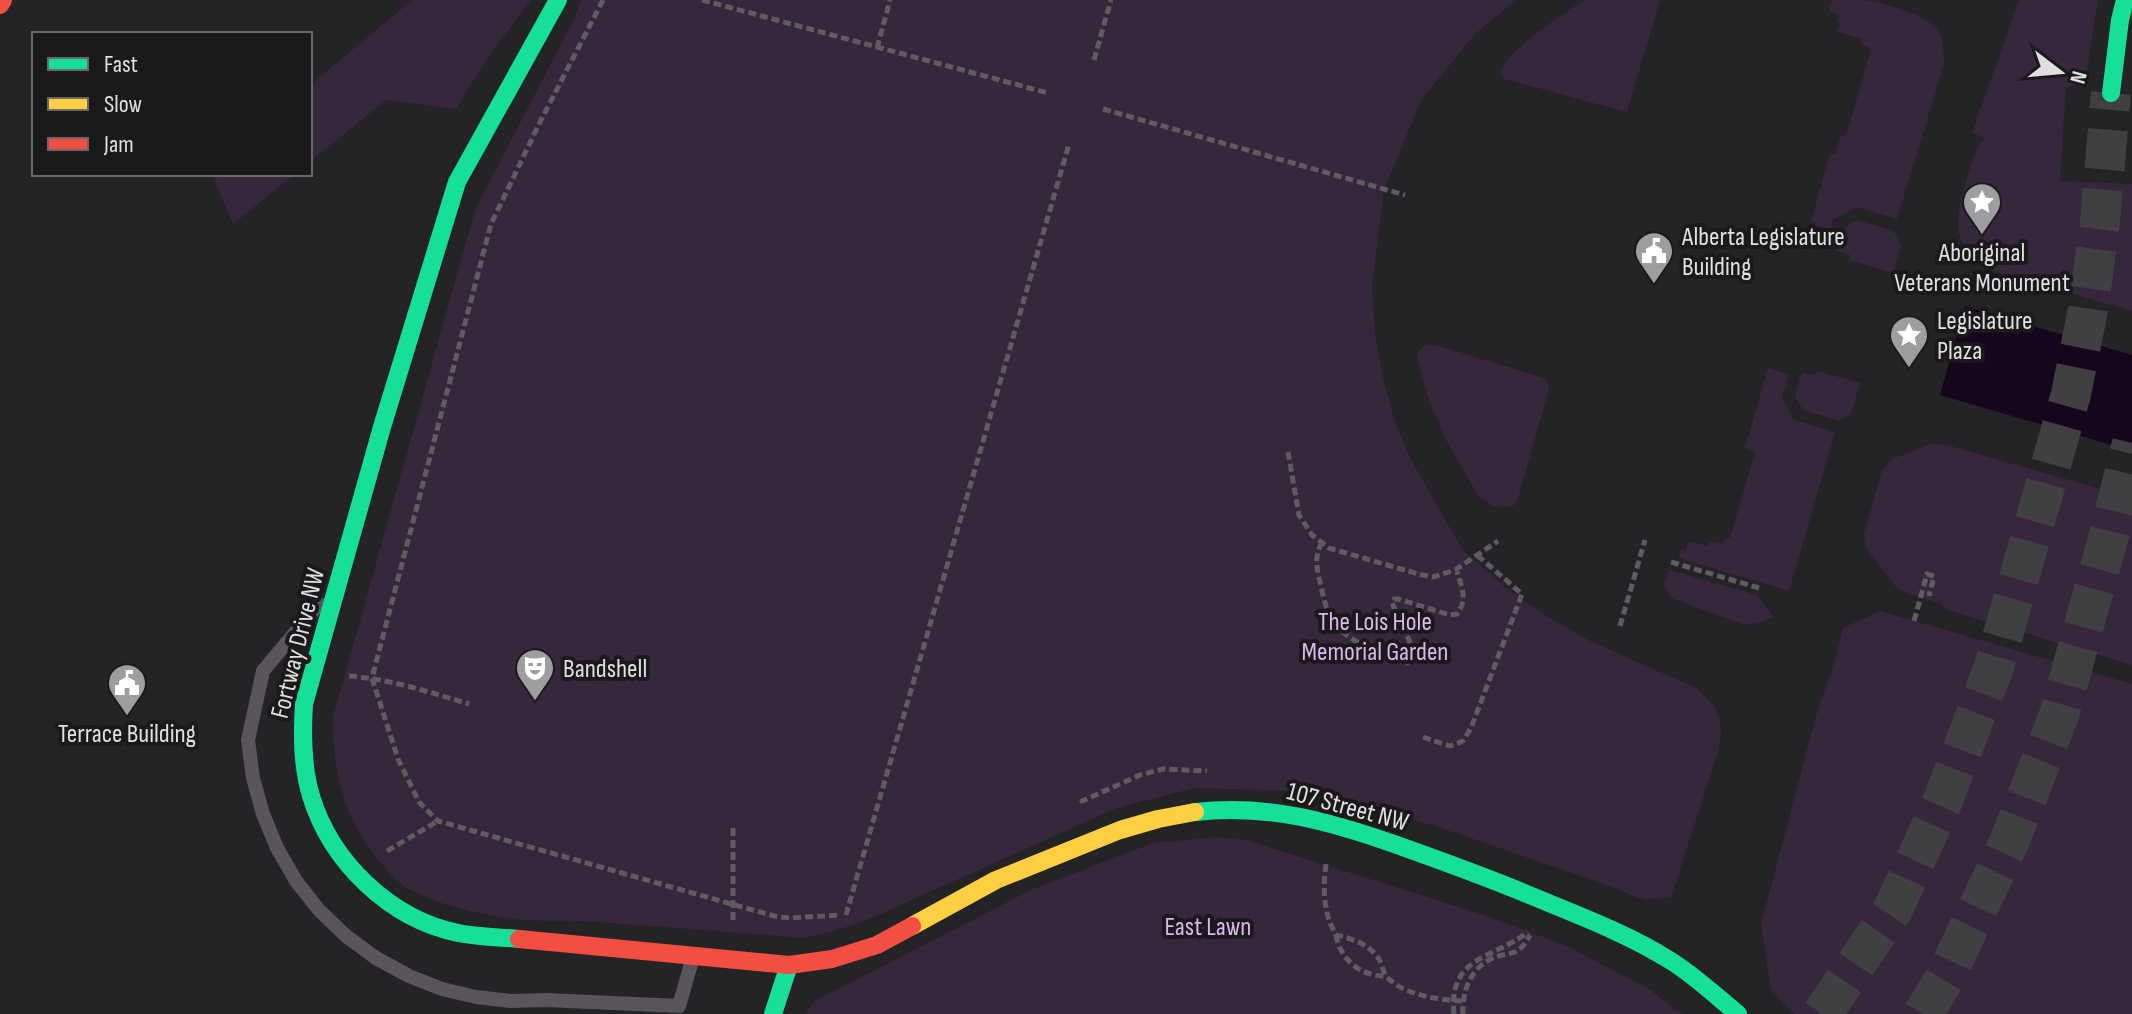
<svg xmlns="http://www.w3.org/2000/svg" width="2132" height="1014" viewBox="0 0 2132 1014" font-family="'Sofia Sans Condensed',sans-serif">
  <rect width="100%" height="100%" fill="#242325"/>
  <!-- green -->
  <g fill="#36273d">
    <polygon points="412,0 531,0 488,57 456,109 386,100 310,162 310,85"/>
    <path d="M581 0H1516L1475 34 1421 100 1384 190 1372 288 1375 333 1383 378 1395 422 1410 458 1462 549 1506 588 1550 618 1590 641 1698 689 1715 707 1720 719 1721 732 1719 749 1671 897 1645 900 1590 879 1435 826 1367 806 1299 791 1194 788 1117 808 865 921 831 932 802 938C733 932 665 927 596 922 570 920 544 922 517 919 482 915 444 907 412 891 401 886 389 873 381 863 345 821 332 772 333 717L475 210 574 19Z"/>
    <path d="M1586 0H1660L1627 112 1504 79C1502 74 1501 73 1503 67 1509 50 1568 9 1586 0Z"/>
    <path d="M1832 0C1843 0 1854 0 1864 0 1882 2 1931 16 1939 32 1944 42 1944 54 1944 64L1897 219 1856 207 1833 220 1830 230 1815 226 1816 223 1811 222 1830 153 1835 154 1841 136H1846L1871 49 1862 45V39L1837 32 1840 23 1837 22 1839 14 1829 11Z"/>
    <path d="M2019 0H2098L2085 83 2066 88 2060 181 2132 184V311L1987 269C1948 244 1956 216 1967 178 1972 163 1974 148 1986 138L1972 133Z"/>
    <polygon points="212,174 295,174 233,224"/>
    <polygon points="1857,220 1894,231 1901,246 1893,273 1849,260 1850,255 1836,251 1844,228"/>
    <polygon points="1426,345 1436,345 1547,379 1549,389 1518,499 1512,507 1494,506 1479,497 1446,440 1429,400 1417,359 1419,350"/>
    <polygon points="1768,368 1789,374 1782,398 1794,420 1835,432 1789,591 1679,558 1681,549 1685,550 1689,541 1708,546 1710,542 1722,544 1726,538 1730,538 1755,452 1745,448"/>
    <polygon points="1817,371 1860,383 1851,414 1839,421 1803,410 1795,396 1802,372 1815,375"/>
    <polygon points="1932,444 1947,445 2132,498 2132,665 1944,609 1942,604 1907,593 1896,587 1869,552 1865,546 1864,534 1882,470 1892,459"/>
    <polygon points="1669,570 1757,595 1773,616 1763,622 1745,625 1671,598 1664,585"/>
    <polygon points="1880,611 2132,684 2132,1014 1794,1014 1771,990 1761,924 1816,716 1835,660 1843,628"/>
    <polygon points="1217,837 1246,840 1478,913 1565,945 1646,987 1682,1014 805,1014 816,1000 1033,889 1153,843"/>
  </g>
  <!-- water -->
  <polygon fill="#15061d" points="1965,306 2132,355 2132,451 1940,395"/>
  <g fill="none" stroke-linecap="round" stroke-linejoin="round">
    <!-- secondary-tunnel -->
    <g stroke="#403f41" stroke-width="40" stroke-dasharray="40 20" stroke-linecap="butt">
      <polyline points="1822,1014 1892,911 1941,805 1994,667 2071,394 2088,310 2100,222 2111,93"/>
      <polyline points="1923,1014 1946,976 2010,840 2059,715 2108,539 2132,443"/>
    </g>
    <!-- path -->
    <g stroke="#605b61" stroke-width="5" stroke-dasharray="8 4" stroke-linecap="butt">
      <polyline points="603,0 540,122 491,224 372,678 398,759 419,802 438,821 774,916 790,918 840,915"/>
      <polyline points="702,0 1048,93"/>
      <polyline points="877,48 890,0"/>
      <polyline points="1094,60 1111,0"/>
      <polyline points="1103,109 1405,195"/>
      <polyline points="1288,452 1299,515 1312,535 1329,548 1418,574 1433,577 1455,570 1498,541"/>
      <path d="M1322 542C1315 556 1316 564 1319 578 1323 594 1325 611 1336 625 1348 641 1388 659 1407 663L1413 657 1414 651 1392 603 1394 599H1398L1450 615 1457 614C1468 599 1462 588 1457 572"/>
      <polyline points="1671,562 1759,588"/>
      <polyline points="1914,621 1927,574 1934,576 1929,596"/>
      <polyline points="1620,626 1645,540"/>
      <path d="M349 676C390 679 429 692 469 704"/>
      <polyline points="1423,737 1450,746 1463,741 1471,728 1522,594 1477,555"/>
      <polyline points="1080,802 1140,775 1163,769 1207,771"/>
      <polyline points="733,828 733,922"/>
      <polyline points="387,851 438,821"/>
      <path d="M1326 864C1323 889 1323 913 1336 935 1353 939 1369 944 1379 959 1382 964 1383 972 1386 976 1402 995 1440 1000 1463 1001"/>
      <polyline points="846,915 1069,144"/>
      <path d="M1336 935C1340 959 1360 976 1385 976"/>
      <path d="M1454 1014C1448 956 1493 959 1528 932"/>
      <path d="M1463 1014C1462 993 1469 971 1489 960 1509 949 1516 961 1530 935"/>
    </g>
    <!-- lane -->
    <polyline stroke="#5a545d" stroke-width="14" points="319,604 263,671 248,740 253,778 263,814 277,848 296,881 319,910 346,936 376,958 409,976 442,989 476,997 511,1001 546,1000 679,1006 693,957"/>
    <!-- fast -->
    <g stroke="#16e098" stroke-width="18">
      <polyline points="2111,93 2120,20 2125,0"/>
      <path d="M1195 812C1268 804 1329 821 1397 845 1439 860 1481 875 1522 892 1572 913 1625 932 1671 961 1695 976 1716 996 1738 1014"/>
      <path d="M519 939C499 937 477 937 458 933 390 919 331 862 311 796 302 766 302 735 304 704L382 427 457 182 558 0"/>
      <polyline points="773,1014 789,965"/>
    </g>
    <!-- slow -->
    <polyline stroke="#ffcf43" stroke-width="18" points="912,926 996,880 1120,830 1158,819 1195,812"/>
    <!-- jam -->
    <g stroke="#f24e42" stroke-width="18">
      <polyline points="0,5 3,0"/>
      <polyline points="519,939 789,965 832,959 877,945 912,926"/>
    </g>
  </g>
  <!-- icons -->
  <defs>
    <g id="sight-pin" transform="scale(2)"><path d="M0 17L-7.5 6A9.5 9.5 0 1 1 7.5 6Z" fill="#9e9d9f" stroke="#1b191c"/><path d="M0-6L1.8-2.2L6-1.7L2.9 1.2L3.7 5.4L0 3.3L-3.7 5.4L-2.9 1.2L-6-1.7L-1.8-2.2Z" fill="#fff"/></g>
    <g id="civic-pin" transform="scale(2)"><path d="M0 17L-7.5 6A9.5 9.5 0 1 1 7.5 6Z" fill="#9e9d9f" stroke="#1b191c"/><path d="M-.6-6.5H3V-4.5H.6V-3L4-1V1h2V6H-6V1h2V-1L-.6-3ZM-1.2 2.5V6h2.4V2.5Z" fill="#fff"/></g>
    <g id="theatre-pin" transform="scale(2)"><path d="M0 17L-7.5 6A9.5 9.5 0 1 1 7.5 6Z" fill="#9e9d9f" stroke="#1b191c"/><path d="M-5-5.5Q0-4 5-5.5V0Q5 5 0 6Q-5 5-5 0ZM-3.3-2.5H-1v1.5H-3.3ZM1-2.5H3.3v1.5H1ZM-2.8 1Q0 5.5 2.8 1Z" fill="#fff"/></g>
  </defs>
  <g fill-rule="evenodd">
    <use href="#sight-pin" x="1982" y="202"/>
    <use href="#civic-pin" x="1654" y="251"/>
    <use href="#sight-pin" x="1909" y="335"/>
    <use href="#theatre-pin" x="535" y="668"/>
    <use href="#civic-pin" x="127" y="683"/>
  </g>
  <g text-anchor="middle" stroke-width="8" stroke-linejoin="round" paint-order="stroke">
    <!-- poi labels -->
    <g font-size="26" fill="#e0dfe1" stroke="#1b191c" text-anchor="start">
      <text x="1682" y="245">Alberta Legislature<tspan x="1682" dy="30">Building</tspan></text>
      <text x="1982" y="261" text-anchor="middle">Aboriginal<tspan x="1982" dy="30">Veterans Monument</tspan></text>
      <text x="1937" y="329">Legislature<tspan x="1937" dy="30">Plaza</tspan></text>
      <text x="563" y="677">Bandshell</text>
      <text x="127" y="742" text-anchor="middle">Terrace Building</text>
    </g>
    <!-- park labels -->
    <g font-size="26" fill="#dcb6ee" stroke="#1b191c">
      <text x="1375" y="630">The Lois Hole<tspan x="1375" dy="30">Memorial Garden</tspan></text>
      <text x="1208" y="935">East Lawn</text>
    </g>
    <!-- street labels -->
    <g font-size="26" fill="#e0dfe1" stroke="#1b191c">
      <text transform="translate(297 643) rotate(-76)" y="9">Fortway Drive NW</text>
      <text transform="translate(1348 806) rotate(15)" y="9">107 Street NW</text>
    </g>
  </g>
  <!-- legend -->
  <rect x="32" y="32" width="280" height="144" fill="#1b191c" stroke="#6a686b" stroke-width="2"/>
  <rect x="48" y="58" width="40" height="12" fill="#16e098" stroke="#6a686b" stroke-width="2"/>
  <text x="104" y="72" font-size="24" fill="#e0dfe1">Fast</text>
  <rect x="48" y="98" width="40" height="12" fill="#ffcf43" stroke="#6a686b" stroke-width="2"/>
  <text x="104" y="112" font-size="24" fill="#e0dfe1">Slow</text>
  <rect x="48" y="138" width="40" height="12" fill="#f24e42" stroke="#6a686b" stroke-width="2"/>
  <text x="104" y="152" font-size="24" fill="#e0dfe1">Jam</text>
  <!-- north arrow -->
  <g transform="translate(2060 72) rotate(106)" stroke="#1b191c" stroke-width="6" paint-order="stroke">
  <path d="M0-6L14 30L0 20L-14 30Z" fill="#e0dfe1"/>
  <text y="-12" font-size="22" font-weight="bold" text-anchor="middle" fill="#e0dfe1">N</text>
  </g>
</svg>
